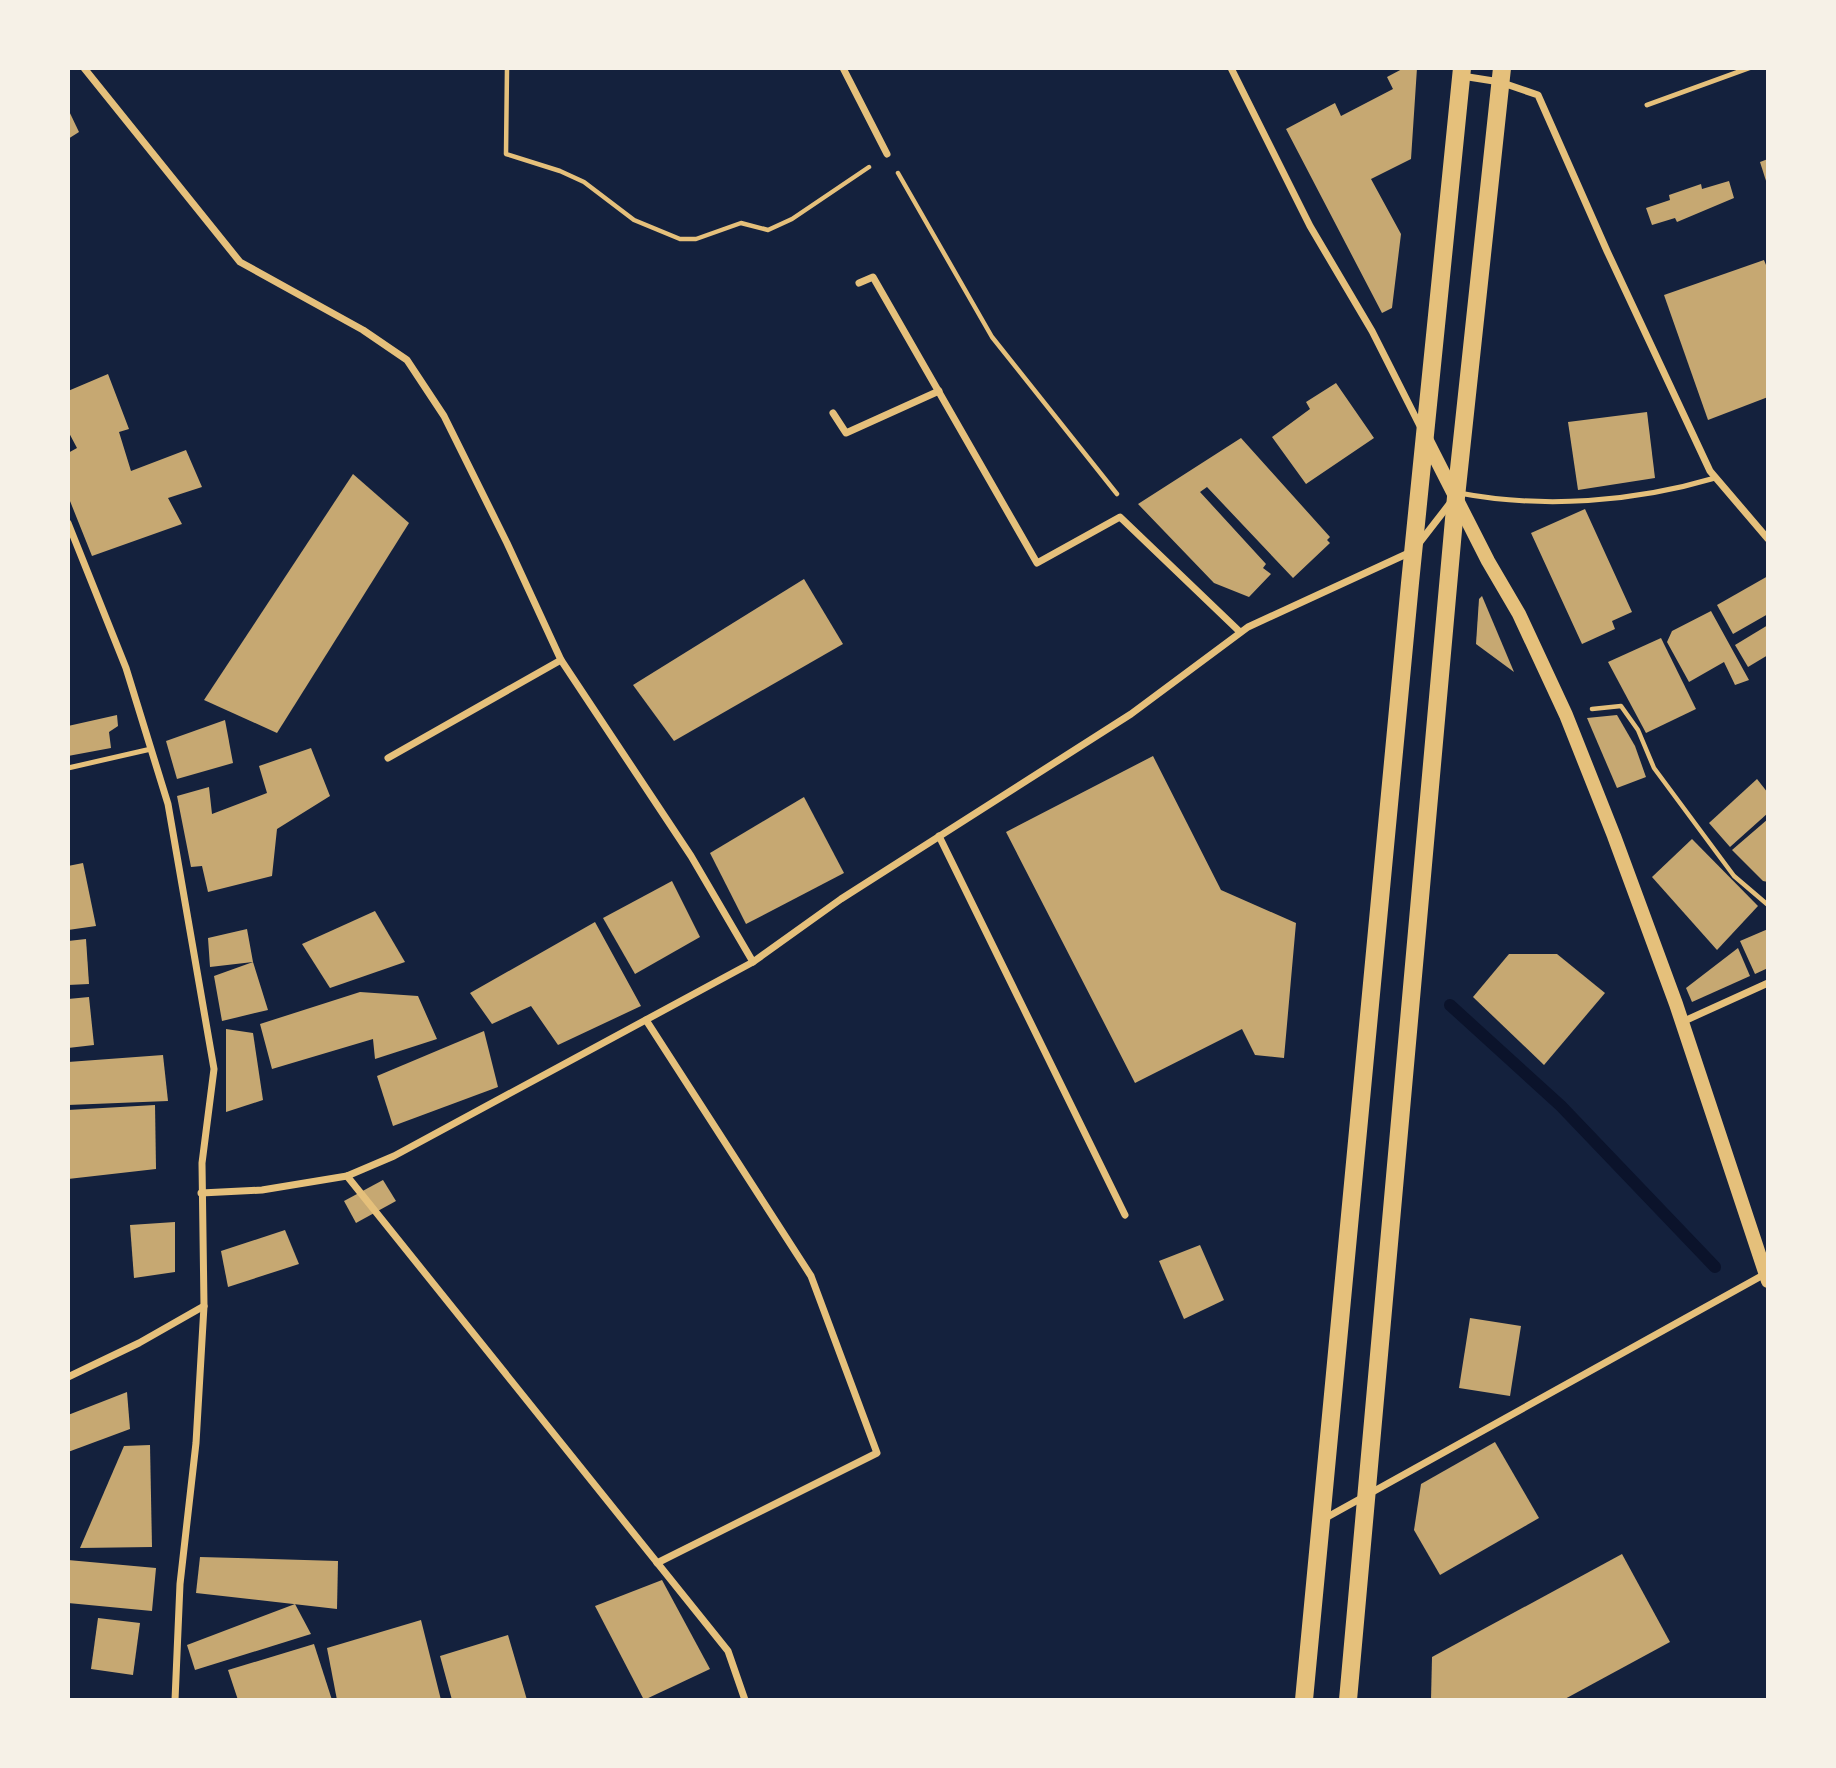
<svg xmlns="http://www.w3.org/2000/svg" width="1836" height="1768" viewBox="0 0 1836 1768" font-family="'Times New Roman',serif">
  <rect width="100%" height="100%" fill="#14213d"/>
  <g fill="none" stroke-linecap="round" stroke-linejoin="round">
    <!-- stream -->
    <polyline stroke="#0b132b" stroke-width="12" points="1450,1005 1561,1106 1715,1267"/>
  </g>
  <!-- building -->
  <g fill="#c6a872">
    <polygon points="1404,68 1417,68 1411,159 1371,179 1401,234 1392,308 1382,313 1286,129 1335,103 1341,116 1393,89 1387,77"/>
    <polygon points="68,109 79,132 68,139"/>
    <polygon points="1768,159 1768,184 1767,184 1760,162"/>
    <polygon points="1729,181 1734,198 1677,222 1675,218 1652,225 1646,208 1670,200 1669,195 1701,184 1702,189"/>
    <polygon points="1764,260 1768,270 1768,397 1708,420 1664,295"/>
    <polygon points="108,374 129,429 119,432 131,471 186,450 202,487 168,498 182,524 92,556 68,496 68,453 77,448 68,431 68,391"/>
    <polygon points="1336,383 1374,438 1306,484 1272,437 1310,409 1306,402"/>
    <polygon points="1647,412 1655,478 1578,490 1568,422"/>
    <polygon points="1241,438 1330,537 1327,540 1330,543 1293,578 1207,487 1200,492 1266,564 1263,568 1271,574 1249,597 1214,583 1138,504"/>
    <polygon points="353,474 409,523 277,733 204,700"/>
    <polygon points="1585,509 1632,612 1612,621 1615,629 1582,644 1531,533"/>
    <polygon points="1768,576 1768,614 1733,634 1717,605"/>
    <polygon points="804,579 843,644 674,741 633,685"/>
    <polygon points="1482,596 1514,672 1476,644 1479,599"/>
    <polygon points="1711,611 1749,680 1735,685 1724,662 1689,682 1667,642 1672,631"/>
    <polygon points="1768,625 1768,655 1748,667 1735,645"/>
    <polygon points="1661,638 1696,709 1646,733 1608,662"/>
    <polygon points="117,715 118,726 109,732 111,748 68,756 68,726"/>
    <polygon points="1617,715 1635,746 1646,777 1617,788 1587,718"/>
    <polygon points="225,720 233,763 177,779 166,741"/>
    <polygon points="311,748 330,796 277,829 272,876 208,892 202,866 191,867 177,796 209,787 212,814 267,793 259,766"/>
    <polygon points="1153,756 1221,890 1296,923 1284,1058 1255,1055 1242,1029 1135,1083 1006,832"/>
    <polygon points="1757,779 1768,793 1768,813 1730,847 1709,823"/>
    <polygon points="804,797 844,873 746,924 710,853"/>
    <polygon points="1768,819 1768,882 1763,881 1732,850"/>
    <polygon points="1692,839 1758,906 1717,950 1652,877"/>
    <polygon points="83,863 96,926 68,930 68,866"/>
    <polygon points="672,881 700,937 635,974 603,918"/>
    <polygon points="375,911 405,962 330,988 302,944"/>
    <polygon points="595,922 641,1006 558,1045 531,1006 492,1024 470,993"/>
    <polygon points="247,929 253,962 268,1010 222,1021 214,976 253,962 210,967 208,938"/>
    <polygon points="1768,929 1768,968 1755,974 1740,941"/>
    <polygon points="86,939 89,984 68,985 68,941"/>
    <polygon points="1738,948 1750,976 1692,1002 1686,988"/>
    <polygon points="1509,954 1557,954 1605,993 1544,1065 1473,997"/>
    <polygon points="360,992 418,996 437,1039 375,1059 373,1039 272,1069 260,1024"/>
    <polygon points="89,997 94,1045 68,1048 68,999"/>
    <polygon points="226,1029 253,1033 263,1100 226,1112"/>
    <polygon points="484,1031 498,1087 393,1126 377,1076"/>
    <polygon points="163,1055 168,1101 68,1105 68,1062"/>
    <polygon points="155,1105 156,1169 68,1179 68,1110"/>
    <polygon points="383,1180 396,1201 356,1223 344,1201"/>
    <polygon points="175,1222 175,1272 134,1278 130,1225"/>
    <polygon points="285,1230 299,1264 228,1287 221,1251"/>
    <polygon points="1200,1245 1224,1300 1184,1319 1159,1261"/>
    <polygon points="1470,1318 1521,1326 1510,1396 1459,1388"/>
    <polygon points="127,1392 130,1429 68,1452 68,1415"/>
    <polygon points="1495,1442 1539,1518 1440,1575 1414,1530 1421,1484"/>
    <polygon points="150,1445 152,1547 80,1548 124,1446"/>
    <polygon points="1622,1554 1670,1642 1563,1700 1431,1700 1432,1657"/>
    <polygon points="200,1557 338,1561 337,1609 196,1593"/>
    <polygon points="68,1560 156,1568 152,1611 68,1603"/>
    <polygon points="662,1580 710,1669 644,1700 595,1606"/>
    <polygon points="295,1604 311,1634 195,1670 187,1645"/>
    <polygon points="98,1618 140,1623 133,1675 91,1669"/>
    <polygon points="421,1620 441,1700 337,1700 327,1648"/>
    <polygon points="508,1635 527,1700 452,1700 440,1656"/>
    <polygon points="314,1644 332,1700 238,1700 228,1670"/>
  </g>
  <g fill="none" stroke-linecap="round" stroke-linejoin="round">
    <!-- path -->
    <g stroke="#e5c07b" stroke-width="4.5">
      <polyline points="507,68 506,154 560,171 584,182 634,220 680,239 696,239 741,223 768,230 792,219 869,167"/>
      <polyline points="898,173 992,337 1117,494"/>
      <polyline points="1592,709 1621,706 1638,730 1654,768 1734,876 1768,905"/>
    </g>
    <!-- service -->
    <g stroke="#e5c07b" stroke-width="5">
      <polyline points="1647,105 1749,68"/>
      <path d="M1459 493C1543 509 1634 502 1715 478"/>
      <polyline points="68,768 151,749"/>
    </g>
    <!-- minor -->
    <g stroke="#e5c07b" stroke-width="7">
      <polyline points="84,68 240,262 363,330 407,360 444,416 507,543 561,660 691,856 753,962"/>
      <polyline points="843,68 887,154"/>
      <polyline points="1231,68 1310,226 1372,331 1420,426"/>
      <polyline points="1462,76 1500,82 1538,95 1607,251 1710,471 1768,539"/>
      <polyline points="859,283 873,277 1037,563 1120,517 1240,632"/>
      <polyline points="833,413 846,433 939,391"/>
      <polyline points="68,523 126,668 168,804 214,1069 202,1163 204,1306 196,1443 180,1584 175,1700"/>
      <polyline points="388,758 561,660"/>
      <polyline points="939,836 1125,1215"/>
      <polyline points="646,1020 811,1276 877,1453 657,1563"/>
      <polyline points="1682,1022 1768,983"/>
      <polyline points="347,1176 728,1651 745,1700"/>
      <polyline points="201,1193 262,1190 347,1176 394,1156 753,962 841,899 1131,714 1248,627 1413,551 1451,502"/>
      <polyline points="68,1377 139,1343 204,1306"/>
      <polyline points="1322,1520 1765,1274"/>
    </g>
    <!-- secondary -->
    <polyline stroke="#e5c07b" stroke-width="14" points="1425,437 1488,561 1519,614 1566,715 1614,836 1676,1004 1768,1281"/>
    <!-- primary -->
    <g stroke="#e5c07b" stroke-width="18">
      <polyline points="1304,1700 1410,583 1462,68"/>
      <polyline points="1348,1700 1456,497 1502,68"/>
    </g>
  </g>
  <!-- border -->
  <rect width="1836" height="1768" fill="none" stroke="#f6f1e7" stroke-width="140"/>
</svg>
